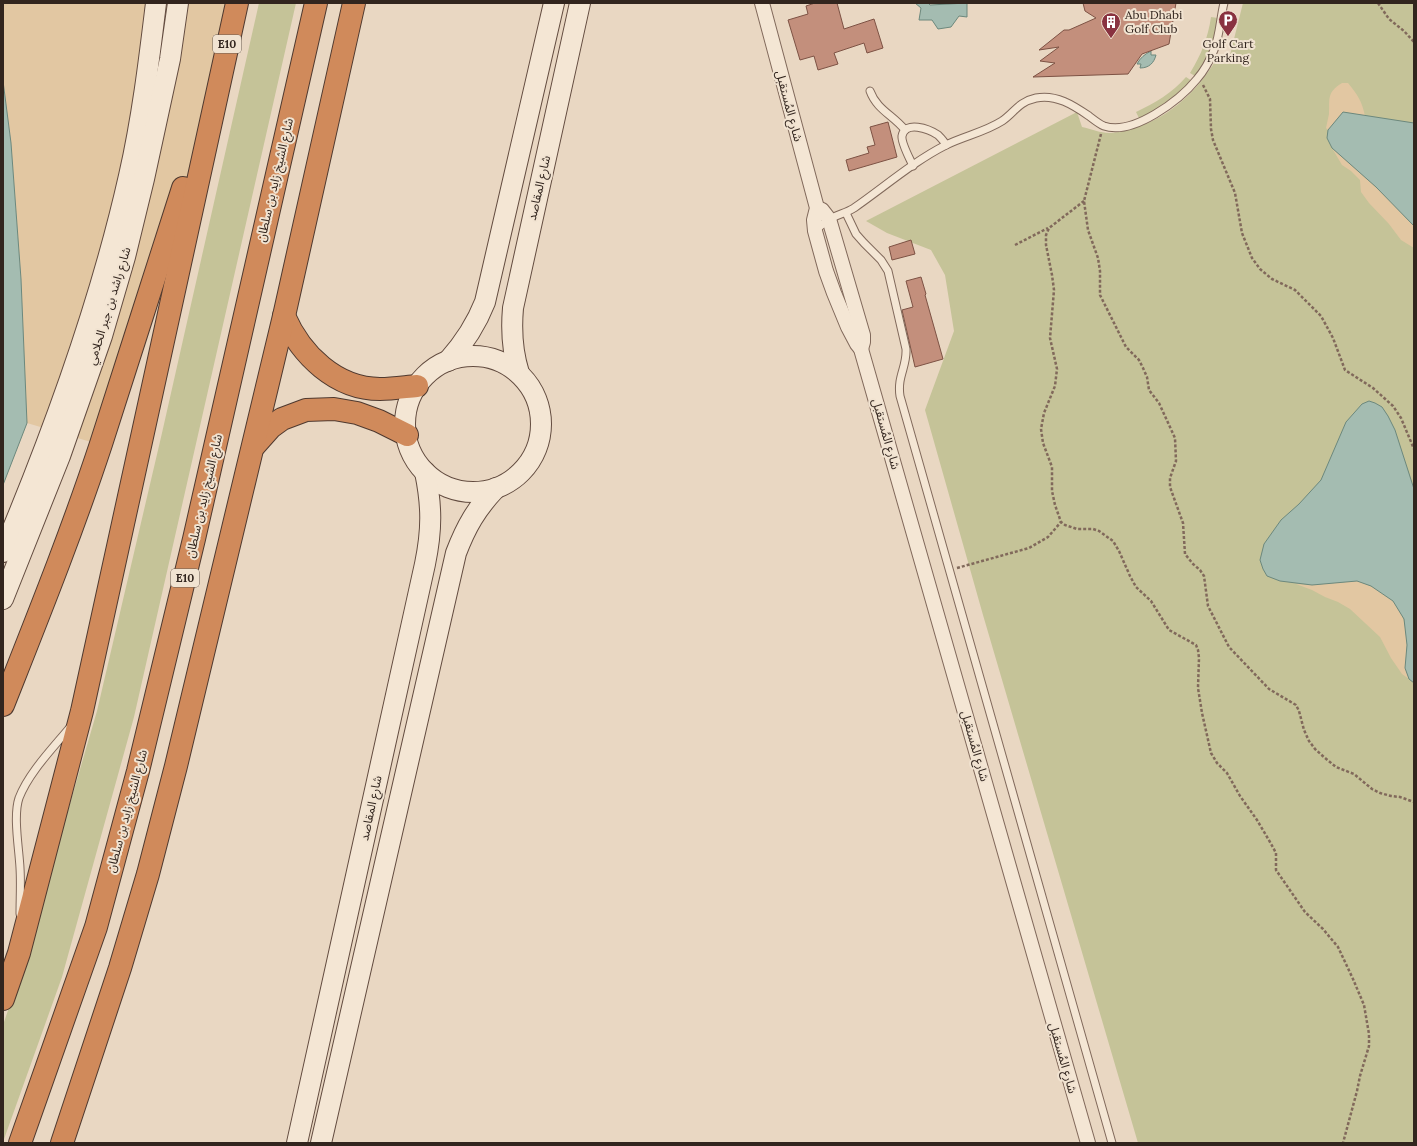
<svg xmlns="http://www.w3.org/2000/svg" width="1417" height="1146" viewBox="0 0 1417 1146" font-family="Lora,'Noto Sans Arabic',serif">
  <rect width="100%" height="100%" fill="#e9d7c2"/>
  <!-- green -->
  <g fill="#c5c398">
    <polygon points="259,3 296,3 134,717 62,977 3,1142 3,1025 20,975 97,711 162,433"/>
    <path d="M1243 3H1414V1143H1138L983 615 925 410 954 331 945 275 931 250 887 233 866 221 1077 112 1082 127C1091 129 1101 133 1109 133 1115 133 1122 131 1127 130 1167 120 1195 94 1216 60L1222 63H1228Z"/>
    <path d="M1211 17 1218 18C1214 40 1208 58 1195 76L1190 73C1201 55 1208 38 1211 17Z"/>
    <path d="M1186 77 1192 81C1178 97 1159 111 1139 118L1136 112C1155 103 1172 93 1186 77Z"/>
  </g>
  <!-- sand -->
  <g fill="#e2c7a2">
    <polygon points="3,3 237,3 218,85 156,270 101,445 27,423 21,279 11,143 3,81"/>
    <path d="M1342 83H1348C1357 94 1362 101 1365 116L1343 112 1328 130 1326 128C1327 123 1328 119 1329 114 1330 99 1326 93 1342 83Z"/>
    <polygon points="1332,148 1376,187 1413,223 1414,226 1414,248 1401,240 1389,224 1369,203 1361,192 1360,180 1351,171 1342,165"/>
    <path d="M1357 581C1391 592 1407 608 1407 645 1407 658 1404 666 1409 679L1402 674 1391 658 1380 637 1350 609 1338 602 1325 597 1312 590 1296 584 1312 585Z"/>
  </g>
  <!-- water -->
  <g fill="#a4bcb1" stroke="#6c887d">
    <polygon points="915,3 928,3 930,5 967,3 967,17 959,16 951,27 938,29 932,20 919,20 921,8"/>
    <path d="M1151 51V55H1156C1154 63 1149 68 1140 68L1141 64H1137C1140 58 1145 54 1151 51Z"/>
    <polygon points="3,81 11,143 21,279 27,423 3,485"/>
    <polygon points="1343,112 1414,123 1414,226 1376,187 1332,148 1327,138 1328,130"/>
    <polygon points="1369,401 1375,403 1382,407 1388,416 1395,430 1414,489 1414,683 1409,679 1405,668 1407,645 1404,619 1393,601 1371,586 1357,581 1312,585 1280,581 1267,576 1263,569 1260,560 1264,544 1281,520 1299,504 1321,480 1346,422 1362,404"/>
  </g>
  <!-- building -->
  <g fill="#c38f7c" stroke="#7d5244">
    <polygon points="815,3 837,3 844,29 874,19 883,48 867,53 864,43 834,53 838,64 818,70 814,56 800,60 788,20 808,14 806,6"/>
    <polygon points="1083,3 1176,3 1169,44 1142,54 1128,74 1033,77 1055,63 1040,61 1059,47 1039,50 1064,30 1069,30 1096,18 1085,11"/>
    <polygon points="888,122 897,157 849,171 846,160 869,153 867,147 875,145 870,127"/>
    <polygon points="911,240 915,254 892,260 889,247"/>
    <polygon points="921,277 926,294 925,295 943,359 915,367 902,310 913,307 906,281"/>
  </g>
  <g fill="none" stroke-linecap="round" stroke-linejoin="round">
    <!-- lane casing -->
    <g stroke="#81695b" stroke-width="9">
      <g id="lane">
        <path d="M870 91C877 110 893 115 905 130"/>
        <path d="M913 166C910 159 901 143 902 136 905 120 929 129 938 135 941 138 944 141 946 145"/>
        <path d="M846 213 856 234 864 243 881 260 888 271 906 349C907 367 897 376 900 396L1112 1143"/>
        <path d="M815 231C820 226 826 221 832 218 839 214 846 213 854 208 883 188 914 161 946 145 964 136 985 132 1002 121 1015 112 1018 102 1036 98 1056 94 1073 105 1089 116 1093 119 1099 124 1104 126 1133 136 1180 100 1197 79 1204 71 1210 60 1214 50 1220 35 1220 19 1224 3"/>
        <path d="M20 914C20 899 21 883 20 868 19 848 13 816 19 798 29 772 54 747 71 726"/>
      </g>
    </g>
    <!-- street casing -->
    <g stroke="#81695b" stroke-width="16">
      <g id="street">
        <polyline points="762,3 817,208 814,220 815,231 826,271 834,293 848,327 857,344 861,349 1088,1143"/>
        <polyline points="817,208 822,210 829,219 863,335 863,342 861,349"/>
      </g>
    </g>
    <!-- secondary casing -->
    <g stroke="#624b3f" stroke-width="22">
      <g id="secondary">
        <circle cx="473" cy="424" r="68"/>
        <path d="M448 361C464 343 476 325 485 302L554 3"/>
        <path d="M519 373C512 351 511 331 513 308L580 3"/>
        <path d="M3 552C54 431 100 305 129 176 142 119 149 61 156 3"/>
        <polyline points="3,599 60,456 102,336 125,257 144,179 170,59 178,3"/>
        <path d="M297 1143 425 564C432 530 432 506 425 472"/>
        <path d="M321 1143 456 553C466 527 476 509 496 488"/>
      </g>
    </g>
    <!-- highway casing -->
    <g stroke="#4f392f" stroke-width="24">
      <g id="highway">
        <path d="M284 316C301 355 336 389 380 389 393 389 405 387 417 386"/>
        <polyline points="255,445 271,427 282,419 306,410 334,409 357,413 379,421 407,435"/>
        <path d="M3 705C37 619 72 532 101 444 129 359 155 273 183 188"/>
        <polyline points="3,999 19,953 82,711 237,3"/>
        <polyline points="20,1143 96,927 138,771 194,539 316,3"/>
        <polyline points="62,1143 120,968 148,874 176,766 284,316 354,3"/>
      </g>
    </g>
    <!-- path -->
    <g stroke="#81695b" stroke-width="2.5" stroke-dasharray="3 2" stroke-linecap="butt">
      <polyline points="1378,3 1389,19 1404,31 1414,42"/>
      <polyline points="1203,85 1210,99 1211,129 1213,140 1235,193 1242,233 1252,258 1260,269 1272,279 1295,290 1321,316 1333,338 1345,370 1373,388 1393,406 1401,418 1414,449"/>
      <polyline points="1101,134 1084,201 1088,230 1098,258 1100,271 1100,295 1126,347 1139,360 1143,368 1147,377 1149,390 1159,403 1175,438 1176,461 1170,478 1170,487 1183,523 1185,554 1193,564 1200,570 1204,576 1208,606 1229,647 1269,689 1296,705 1299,711 1304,730 1309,741 1315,749 1325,758 1336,767 1354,774 1372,789 1380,793 1391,796 1400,797 1414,802"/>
      <polyline points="1084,201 1049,228 1046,235 1046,245 1052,275 1054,290 1050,338 1057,369 1055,386 1044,413 1041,429 1043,443 1052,467 1052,491 1055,505 1061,522 1065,525 1077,529 1093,529 1099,531 1113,541 1119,551 1130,576 1136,587 1151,601 1169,630 1196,645 1198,650 1199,658 1198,688 1202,713 1211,753 1217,763 1227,773 1240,796 1257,820 1270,842 1276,853 1276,870 1305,912 1323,929 1338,947 1353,979 1364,1005 1369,1034 1369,1046 1360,1076 1357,1091 1343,1143"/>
      <polyline points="1015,245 1048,228"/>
      <polyline points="957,568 1029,548 1048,537 1061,522"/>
    </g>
    <!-- lane -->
    <use href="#lane" stroke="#f4e6d4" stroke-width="7"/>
    <!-- street -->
    <use href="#street" stroke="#f4e6d4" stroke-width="14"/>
    <!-- secondary -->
    <use href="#secondary" stroke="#f4e6d4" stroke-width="20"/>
    <!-- highway -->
    <use href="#highway" stroke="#d08a5b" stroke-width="22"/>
  </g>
  <!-- icons -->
  <defs>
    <g id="parking-pin" transform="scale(1)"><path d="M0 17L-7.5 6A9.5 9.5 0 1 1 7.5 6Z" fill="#893240" stroke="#f1e3d1"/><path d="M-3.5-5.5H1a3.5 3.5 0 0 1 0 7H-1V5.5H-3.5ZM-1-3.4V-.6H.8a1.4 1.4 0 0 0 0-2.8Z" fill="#fff"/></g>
    <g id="building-pin" transform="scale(1)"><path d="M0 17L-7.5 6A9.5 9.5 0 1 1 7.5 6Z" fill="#893240" stroke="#f1e3d1"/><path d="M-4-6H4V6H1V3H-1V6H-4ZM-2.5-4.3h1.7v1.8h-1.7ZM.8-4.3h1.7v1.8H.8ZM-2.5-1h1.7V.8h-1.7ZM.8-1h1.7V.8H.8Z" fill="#fff"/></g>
  </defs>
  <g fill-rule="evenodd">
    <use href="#parking-pin" x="1228" y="20"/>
    <use href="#building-pin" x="1111" y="22"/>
  </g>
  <g text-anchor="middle" stroke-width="4" stroke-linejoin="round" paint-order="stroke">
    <!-- shield labels -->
    <g fill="#f1e3d1" stroke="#6b5e54" stroke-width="1">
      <rect x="213" y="35" width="28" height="18" rx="3"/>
      <rect x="171" y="569" width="28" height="18" rx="3"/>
    </g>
    <g font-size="11" font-weight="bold" fill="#32251e">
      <text x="227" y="48">E10</text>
      <text x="185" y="582">E10</text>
    </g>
    <!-- poi labels -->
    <g font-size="12" fill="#32251e" stroke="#f1e3d1" text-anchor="start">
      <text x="1125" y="19">Abu Dhabi<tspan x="1125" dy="14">Golf Club</tspan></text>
      <text x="1228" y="48" text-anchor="middle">Golf Cart<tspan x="1228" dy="14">Parking</tspan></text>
    </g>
    <!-- street labels -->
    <g font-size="12" fill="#32251e" stroke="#f1e3d1">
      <text transform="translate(789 106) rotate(75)" y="4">شارع المُستقبل</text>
      <text transform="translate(275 180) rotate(-77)" y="4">شارع الشيخ زايد بن سلطان</text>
      <text transform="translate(539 188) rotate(-77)" y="4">شارع المقاصد</text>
      <text transform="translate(109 306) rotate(-73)" y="4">شارع راشد بن جبر الحلامي</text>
      <text transform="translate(886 434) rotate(74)" y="4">شارع المُستقبل</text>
      <text transform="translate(204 496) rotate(-77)" y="4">شارع الشيخ زايد بن سلطان</text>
      <text transform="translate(975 746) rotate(74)" y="4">شارع المُستقبل</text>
      <text transform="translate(371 808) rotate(-78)" y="4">شارع المقاصد</text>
      <text transform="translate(127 811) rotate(-75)" y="4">شارع الشيخ زايد بن سلطان</text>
      <text transform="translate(1063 1058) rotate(74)" y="4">شارع المُستقبل</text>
    </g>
  </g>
  <!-- border -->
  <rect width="1417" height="1146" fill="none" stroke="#32251e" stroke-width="8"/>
</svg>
